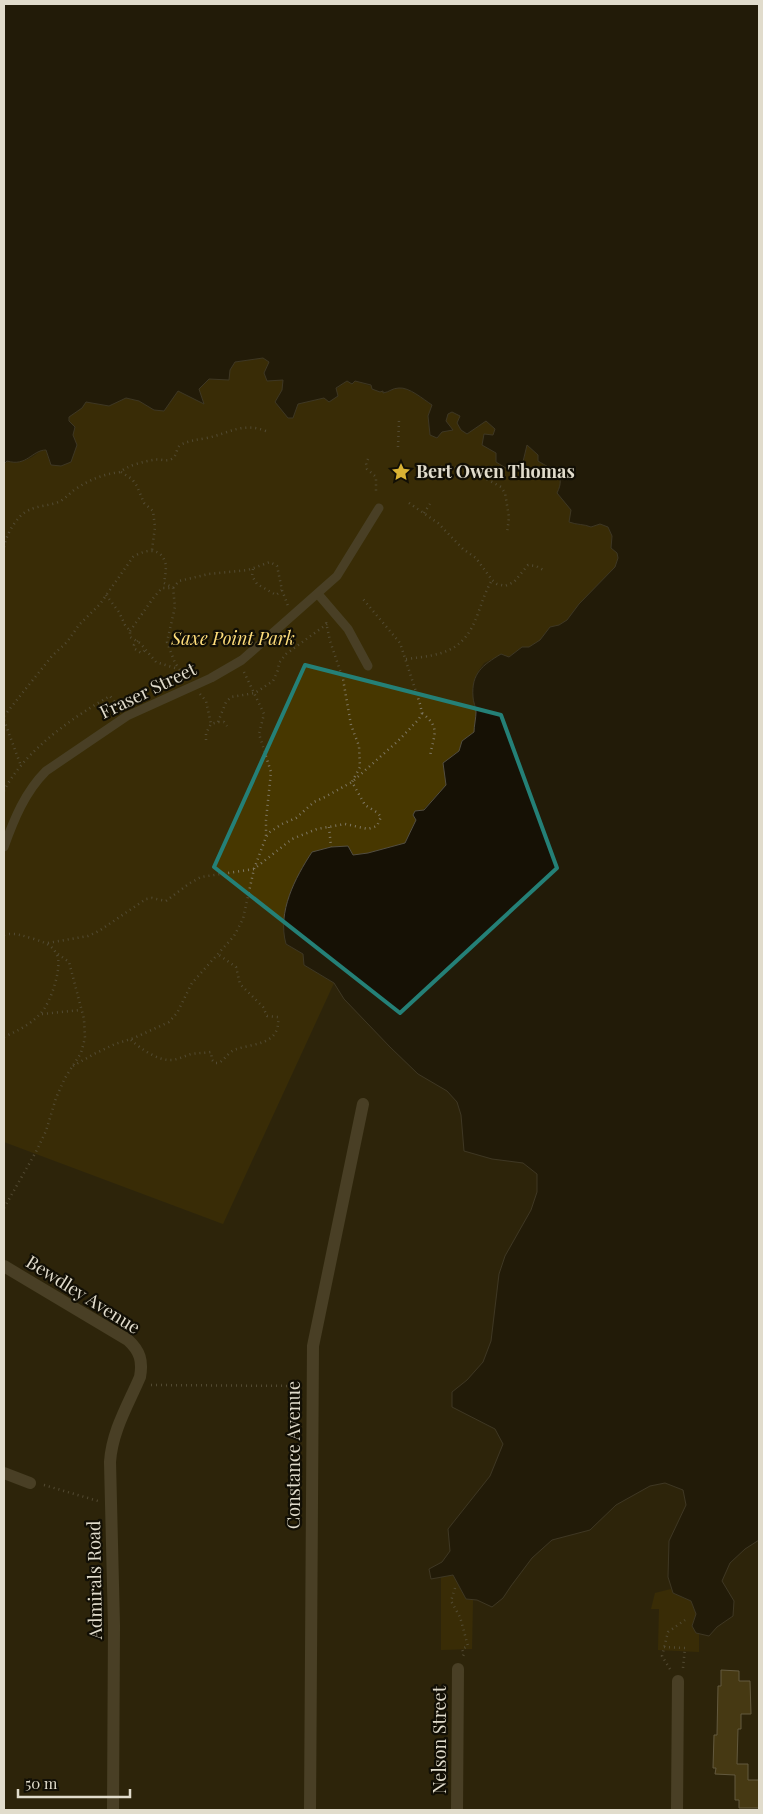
<svg xmlns="http://www.w3.org/2000/svg" width="763" height="1814" viewBox="0 0 763 1814" font-family="'Playfair Display',serif">
  <rect width="100%" height="100%" fill="#2e250b"/>
  <!-- green -->
  <g fill="#473700">
    <path d="M263 358 269 362 283 380 282 390 278 396 295 415 297 404 324 398 347 381H355L389 392C401 380 421 398 432 405L428 416 430 435 446 421 448 414 452 412 460 416 486 421 495 429 489 448 496 453 523 465 527 445 538 455V461C552 470 566 473 558 493L567 503 577 525 584 524 591 527 600 524 608 527 612 536 611 548 617 553 618 558 615 567 579 604 567 620 559 625 550 627 540 640 529 647H522L508 657 492 659 484 663 477 673 473 697 476 713 474 732 462 741 459 751 453 755 446 785 423 810 415 812 413 815 416 820 405 843 368 853 353 855 286 944 303 954 304 965 334 983 223 1224 4 1142V464C11 458 20 463 28 459 35 457 38 450 46 450L49 460 77 445 73 435 69 416 82 408 86 402 109 406 126 398 139 401 154 410 178 391 203 403 199 389 209 379 229 380 230 370 235 362Z"/>
    <polygon points="453,1574 466,1599 473,1600 472,1649 441,1650 441,1577"/>
    <polygon points="671,1589 673,1593 691,1601 696,1614 696,1633 699,1634 699,1652 658,1650 659,1609 651,1609 655,1593"/>
  </g>
  <!-- water -->
  <path fill="#161105" stroke="#534e41" d="M4 4H759V1540L745 1549 730 1563 722 1581 734 1601 733 1616 717 1627 709 1636 696 1633 692 1626 696 1614 691 1601 673 1593 668 1577 669 1541 686 1505 683 1490 665 1483 650 1486 616 1505 590 1530 552 1540 532 1558 511 1586 503 1598 492 1607 477 1600 466 1599 453 1575 431 1579 429 1569 442 1562 450 1551 448 1529 490 1476 503 1444 495 1429 452 1407V1392L467 1380 483 1362 491 1341 499 1274 505 1256 531 1210 537 1192V1174L523 1163 492 1159 464 1151 461 1115 457 1102 447 1091 418 1074 390 1047 344 999 334 983 304 965 303 954 286 944C277 912 295 878 312 852L331 847 348 846 353 855 368 853 405 843 416 820 413 815 415 811 424 810 446 785 443 763 459 751 462 741 474 732C474 726 476 718 476 712 476 707 473 702 473 697 471 673 483 665 501 654L509 657 522 647H529L540 640 550 627 559 625 567 620 579 604 615 567 618 558 617 553 611 548 612 536 608 527 600 524 591 527C584 524 577 525 569 522L571 510 557 493C567 473 552 470 538 461V455L527 445 521 470H509L496 462V453L482 445 484 434 493 435 495 429 486 421 467 434 461 430 457 423 460 416 452 412 448 414 446 421 453 430 442 432 437 438 430 435 428 416 432 405C423 399 409 387 399 388 392 388 390 392 383 393V391L380 392 372 389 371 385 355 381 352 384 347 381 336 388 338 396 329 402 324 398 298 404 293 418H288L275 402 282 390 283 380 267 381 264 373 269 362 263 358 235 362 230 370 229 380 209 379 199 389 204 404 178 391 164 411 154 410 139 401 126 398 109 406 86 402 82 408 69 417V421L75 427 73 435 77 445 71 462 61 466 51 465 46 450C32 450 27 467 7 461L4 464Z"/>
  <!-- building -->
  <polygon fill="#65531e" stroke="#a3997c" points="721,1670 739,1671 739,1681 750,1681 751,1714 741,1714 741,1729 738,1729 737,1764 748,1764 748,1780 759,1780 759,1808 739,1808 739,1800 735,1800 735,1775 715,1774 716,1768 713,1768 714,1735 717,1735 718,1686 721,1686"/>
  <g fill="none" stroke-linecap="round" stroke-linejoin="round">
    <!-- path -->
    <g stroke="#7f7863" stroke-width="2.5" stroke-dasharray="1 4" stroke-linecap="butt">
      <polyline points="398,447 399,421"/>
      <polyline points="368,459 366,463 367,469 376,477 376,491"/>
      <polyline points="121,472 132,479 137,486 144,503 153,511 155,527 152,550"/>
      <polyline points="441,472 441,467 454,465 459,470 476,473 501,487 505,493 509,517 507,534"/>
      <polyline points="409,503 438,523 463,549 476,558 492,580 497,584 505,586 514,582 528,565 536,566 545,571"/>
      <polyline points="424,513 430,504"/>
      <path d="M4 547C6 535 17 515 29 510 39 505 53 506 62 500 67 497 70 493 74 490 89 480 103 474 121 472 125 466 146 461 153 460 160 458 167 463 173 458 177 455 176 449 180 445 190 440 197 440 207 438 230 433 242 422 266 431"/>
      <polyline points="253,569 252,576 257,584 276,595 282,590"/>
      <polyline points="106,595 119,612 125,625 130,631 130,637 140,643 156,662 178,669"/>
      <polyline points="130,631 154,597 162,588 173,588 179,581 209,574 248,570 270,562 277,566 282,590 288,606"/>
      <polyline points="138,641 134,645 135,649 141,653 144,651 145,647"/>
      <path d="M406 659C441 655 463 653 477 616 482 603 485 592 492 580"/>
      <polyline points="244,672 264,714 259,734 271,772 266,820 266,836"/>
      <polyline points="200,694 206,701 211,724"/>
      <path d="M422 713C442 729 433 735 430 757"/>
      <path d="M4 716 52 656 67 642 79 625 100 604 133 557C144 550 160 546 165 562 167 568 165 576 164 583L173 588 175 607 167 642 175 663 185 677"/>
      <polyline points="4,720 21,766"/>
      <polyline points="218,722 226,702 231,697 255,693 273,681 278,670 279,663 286,654 327,624"/>
      <polyline points="206,740 206,733 211,724 218,722 224,722 227,726"/>
      <path d="M4 791C23 752 73 717 110 696L119 707"/>
      <polyline points="329,827 331,847"/>
      <path d="M4 935C15 932 23 936 34 939 43 942 51 944 56 953 64 965 50 1005 40 1014 30 1025 17 1031 4 1037"/>
      <polyline points="48,943 88,936 99,931 146,899 152,898 166,901 190,883 201,877 254,869 292,839 317,829 345,824 368,829 377,826 381,817 378,813 365,805 352,782 360,767 359,746 351,725 343,679 330,641 326,622"/>
      <polyline points="42,1014 81,1010"/>
      <path d="M131 1040C141 1049 158 1061 172 1060 179 1059 185 1056 191 1054 198 1053 204 1053 211 1052L212 1060 215 1063H219C225 1059 228 1053 234 1050 252 1043 281 1046 278 1017L267 1016 263 1007 240 984 236 967 219 955"/>
      <polyline points="73,1066 94,1054 115,1044 134,1038 169,1022 177,1013 192,983 234,936 243,919 254,869 266,837 270,832 282,824 296,818 314,802 325,797 352,782 398,741 419,719 422,713 420,704 400,643 363,599"/>
      <polyline points="4,1208 37,1150 46,1131 56,1098 65,1078 81,1053 85,1038 84,1019 69,962 58,954"/>
      <polyline points="151,1385 301,1386"/>
      <polyline points="44,1485 98,1501"/>
      <polyline points="455,1588 451,1601 460,1617 468,1646 462,1649 464,1654 463,1656"/>
      <polyline points="664,1647 685,1648 683,1668"/>
      <polyline points="670,1669 662,1656 668,1632 685,1620"/>
    </g>
    <!-- lane -->
    <g stroke="#6a6145" stroke-width="9">
      <polyline points="318,594 348,629 368,666"/>
      <path d="M4 847C14 819 25 792 46 771L127 716 211 678 242 660 337 576 379 508"/>
    </g>
    <!-- street -->
    <g stroke="#6a6145" stroke-width="12">
      <polyline points="4,1473 30,1483"/>
      <polyline points="310,1810 313,1346 363,1104"/>
      <polyline points="457,1810 458,1669"/>
      <polyline points="677,1810 678,1681"/>
    </g>
    <!-- secondary -->
    <path stroke="#6a6145" stroke-width="12" d="M4 1266 128 1340C140 1351 143 1361 140 1377 128 1405 112 1431 110 1462L114 1626 113 1810"/>
  </g>
  <!-- marked area -->
  <path d="M0 0H763V1814H0ZM305 665 501 715 557 868 400 1013 214 867Z" fill="#2e250b" fill-opacity=".55" fill-rule="evenodd"/>
  <path fill="none" stroke="#248077" stroke-width="4" stroke-linejoin="round" d="M305 665 501 715 557 868 400 1013 214 867Z"/>
  <!-- icons -->
  <defs>
    <g id="sight-bare" transform="scale(1.5)"><path d="M0-6L1.8-2.2L6-1.7L2.9 1.2L3.7 5.4L0 3.3L-3.7 5.4L-2.9 1.2L-6-1.7L-1.8-2.2Z" fill="#dab333" stroke="#120f05" stroke-width="2.5" paint-order="stroke"/></g>
  </defs>
  <g fill-rule="evenodd">
    <use href="#sight-bare" x="401" y="472"/>
  </g>
  <g text-anchor="middle" stroke-width="4.5" stroke-linejoin="round" paint-order="stroke">
    <!-- poi labels -->
    <g font-size="18" font-weight="bold" fill="#e1dccc" stroke="#120f05" text-anchor="start">
      <text x="416" y="478">Bert Owen Thomas</text>
    </g>
    <!-- park labels -->
    <g font-size="18" font-style="italic" fill="#fedd7b" stroke="#120f05">
      <text x="233" y="645">Saxe Point Park</text>
    </g>
    <!-- street labels -->
    <g font-size="18" fill="#e1dccc" stroke="#120f05">
      <text transform="translate(148 691) rotate(-26)" y="6">Fraser Street</text>
      <text transform="translate(83 1295) rotate(32)" y="6">Bewdley Avenue</text>
      <text transform="translate(294 1455) rotate(-90)" y="6">Constance Avenue</text>
      <text transform="translate(95 1580) rotate(-91)" y="6">Admirals Road</text>
      <text transform="translate(440 1740) rotate(-90)" y="6">Nelson Street</text>
    </g>
  </g>
  <!-- border -->
  <rect width="763" height="1814" fill="none" stroke="#e1dccc" stroke-width="10"/>
  <!-- scale -->
  <path d="M18 1789v8h112v-8" fill="none" stroke="#e1dccc" stroke-width="2.5"/>
  <text x="25" y="1789" font-size="15" fill="#e1dccc" stroke="#120f05" stroke-width="4" paint-order="stroke">50 m</text>
</svg>
